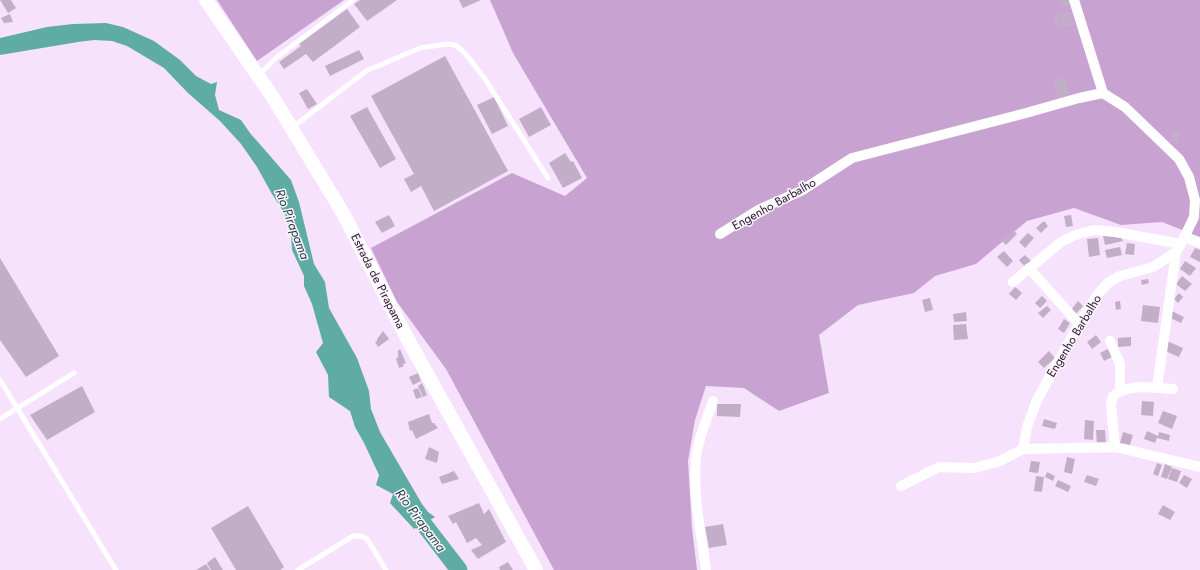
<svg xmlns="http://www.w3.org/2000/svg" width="1200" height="570" viewBox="0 0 1200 570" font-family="Jost,sans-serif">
  <rect width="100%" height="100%" fill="#f7e2fd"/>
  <!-- forest -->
  <g fill="#c8a3d2">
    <polygon points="217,0 344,0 257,61"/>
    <polygon points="490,0 1200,0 1200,237 1162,222 1121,225 1074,208 1027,221 976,264 935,276 914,293 858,305 819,335 829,393 779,411 744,388 706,386 695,420 688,461 692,528 697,570 554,570 446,369 397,302 371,248 512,173 565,196 587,178 513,53"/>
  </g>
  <!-- water -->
  <polygon fill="#5faca5" points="106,23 123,27 154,41 180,60 196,76 211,84 217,82 215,95 219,110 241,120 250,133 291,180 299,202 314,264 325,282 329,308 357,358 369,391 371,409 380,432 422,504 428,512 435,517 414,529 390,503 393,494 376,485 379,475 364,443 355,427 350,411 329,397 328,375 316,352 323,343 312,304 304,286 304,276 292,250 291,233 285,214 272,194 257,167 241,144 220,121 188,93 164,68 127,46 112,41 94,40 78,42 0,55 0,38 47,27 73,24"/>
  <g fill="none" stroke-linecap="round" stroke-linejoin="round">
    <!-- river -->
    <polyline stroke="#5faca5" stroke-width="17" points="409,505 459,570"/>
  </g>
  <!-- building -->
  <g fill="#c2aec8">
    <polygon points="0,0 11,0 16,8 8,13"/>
    <polygon points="360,0 397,0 367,21 354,4"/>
    <polygon points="459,0 481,0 463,8"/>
    <polygon points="1061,0 1071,0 1070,6 1060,5"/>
    <polygon points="347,9 360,27 313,62 306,54 284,69 279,62 301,46 299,44"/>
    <polygon points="1071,12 1074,25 1062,27 1060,14"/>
    <polygon points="10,14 13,22 4,23 1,18"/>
    <polygon points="1054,15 1058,15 1059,26 1055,26"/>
    <polygon points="359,50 364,59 330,76 325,66"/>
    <polygon points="445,56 508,171 434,211 421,186 411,192 404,179 414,174 371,96"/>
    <polygon points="1064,76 1070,96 1059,100 1053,80"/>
    <polygon points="307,89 317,104 308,109 299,93"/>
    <polygon points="494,97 508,126 492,134 477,105"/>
    <polygon points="367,107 396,159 380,168 350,116"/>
    <polygon points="541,107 551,125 529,137 519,119"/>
    <polygon points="1172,131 1180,133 1178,143 1171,141"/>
    <polygon points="565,153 571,162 573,161 582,178 563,188 549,163"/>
    <polygon points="389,215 395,226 382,233 375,222"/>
    <polygon points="1071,215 1073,226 1066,227 1064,216"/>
    <polygon points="1044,221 1048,226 1041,233 1036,228"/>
    <polygon points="1013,230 1017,234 1006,245 1002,241"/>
    <polygon points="1028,233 1034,238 1025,248 1019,242"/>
    <polygon points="1103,236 1121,236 1123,241 1105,245"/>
    <polygon points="1098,238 1100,255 1089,257 1087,239"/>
    <polygon points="1127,243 1135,244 1134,255 1125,254"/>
    <polygon points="1120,247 1122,255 1107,258 1105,250"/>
    <polygon points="1195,248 1200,250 1200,262 1190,257"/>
    <polygon points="1004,251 1013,261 1007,267 997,257"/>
    <polygon points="1025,255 1031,261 1025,267 1019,260"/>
    <polygon points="0,258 59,356 26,377 0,340"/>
    <polygon points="1185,261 1196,268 1190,276 1180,269"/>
    <polygon points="1182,276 1192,284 1185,291 1176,284"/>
    <polygon points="1148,279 1149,283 1142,285 1141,280"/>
    <polygon points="1015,287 1022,293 1016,300 1009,294"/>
    <polygon points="1179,293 1183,297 1178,303 1174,299"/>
    <polygon points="1042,296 1047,301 1040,308 1035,303"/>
    <polygon points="930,298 933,310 925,312 922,300"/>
    <polygon points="1078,301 1083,306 1076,314 1071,310"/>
    <polygon points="1120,301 1121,309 1116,310 1115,302"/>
    <polygon points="1143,305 1160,307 1158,323 1141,321"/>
    <polygon points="1047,306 1051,310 1043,318 1038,313"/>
    <polygon points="1172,311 1184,317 1181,323 1168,317"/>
    <polygon points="966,312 967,321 954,322 953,314"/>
    <polygon points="1064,319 1070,323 1064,333 1058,329"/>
    <polygon points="966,324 968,339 954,340 953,325"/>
    <polygon points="383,331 389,339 378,347 375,342 377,341 377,339"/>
    <polygon points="1096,335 1101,342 1092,349 1087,342"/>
    <polygon points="1131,337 1131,346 1118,347 1118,338"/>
    <polygon points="1167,341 1183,348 1179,357 1163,350"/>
    <polygon points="1110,348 1114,356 1104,361 1100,353"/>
    <polygon points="400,349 406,363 403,364 404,366 399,368 396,359 398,357 398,351"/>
    <polygon points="1049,351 1055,358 1044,368 1038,362"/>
    <polygon points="418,373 421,381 413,385 409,377"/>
    <polygon points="422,383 427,395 423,397 418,386"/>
    <polygon points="82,386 95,412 47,440 30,415"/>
    <polygon points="418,388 422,397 416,399 413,390"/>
    <polygon points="1142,401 1154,402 1153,416 1141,415"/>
    <polygon points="717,404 741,404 740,417 717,416"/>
    <polygon points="1163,411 1177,416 1172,429 1158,423"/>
    <polygon points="429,414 432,423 434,423 438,428 416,439 412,430 410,431 408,422"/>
    <polygon points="1044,419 1057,423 1055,429 1042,426"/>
    <polygon points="1085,420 1094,421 1093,440 1084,439"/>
    <polygon points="1096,430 1105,430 1106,445 1097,446"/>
    <polygon points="1147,431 1158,436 1159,432 1170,435 1169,441 1157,438 1155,443 1144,439"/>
    <polygon points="1123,432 1133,435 1130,445 1120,443"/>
    <polygon points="429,447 439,452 437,463 425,459"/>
    <polygon points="1067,457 1075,459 1072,474 1064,472"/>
    <polygon points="1031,461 1040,462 1038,473 1029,472"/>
    <polygon points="1157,463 1162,465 1158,476 1153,474"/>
    <polygon points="1165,464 1172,467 1167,479 1161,477"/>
    <polygon points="1172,468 1181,471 1177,482 1168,479"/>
    <polygon points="454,471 459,479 442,484 439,477"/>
    <polygon points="1047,472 1055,476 1053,481 1045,477"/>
    <polygon points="1087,475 1099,479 1096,486 1084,482"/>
    <polygon points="1184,475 1192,479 1187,488 1179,483"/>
    <polygon points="1036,476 1044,477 1042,492 1034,491"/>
    <polygon points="1058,480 1071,486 1068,492 1055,486"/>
    <polygon points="479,503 484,514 489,509 506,542 478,559 471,550 482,545 476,538 467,543 456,522 453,524 448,516"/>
    <polygon points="1163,505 1175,512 1170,520 1158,514"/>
    <polygon points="248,506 284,567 280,570 236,570 211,528"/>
    <polygon points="723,524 727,545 709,548 705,527"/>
    <polygon points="215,557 223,570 211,570 207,563"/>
    <polygon points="508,562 513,570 500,570 499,567"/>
    <polygon points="206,564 210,570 196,570"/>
  </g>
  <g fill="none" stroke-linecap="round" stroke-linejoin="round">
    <!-- service -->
    <g stroke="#fff" stroke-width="5">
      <polyline points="259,75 276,58 353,0"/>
      <polyline points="293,127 366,71 420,48 447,44 455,45 464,52 485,79 548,178"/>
      <polyline points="0,380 116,570"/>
      <polyline points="0,419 74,373"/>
      <polyline points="298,570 353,536 361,536 367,539 386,570"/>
    </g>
    <!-- minor -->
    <g stroke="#fff" stroke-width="10">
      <polyline points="720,234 760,209 801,191 852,158 1026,113 1079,98 1103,93"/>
      <polyline points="1184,237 1200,243"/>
      <polyline points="1029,268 1079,324"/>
      <polyline points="1013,282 1061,242 1075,235 1094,230 1115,232 1181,244"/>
      <polyline points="1110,341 1120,364 1120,391"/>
      <polyline points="1157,388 1176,252"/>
      <path d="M1115 447 1111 405 1113 396C1128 383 1155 388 1173 389"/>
      <polyline points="1023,449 1027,427 1037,400 1079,324 1098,294 1109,282 1120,276 1153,267 1176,252 1181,244 1194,217 1195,200 1189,177 1179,159 1125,107 1103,93 1074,0"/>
      <polyline points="901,486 939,467 975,468 1000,461 1023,449 1115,447 1200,467"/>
      <path d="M706 570C701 531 691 490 697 451 700 435 708 416 713 401"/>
    </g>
    <!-- secondary -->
    <polyline stroke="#fff" stroke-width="14" points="206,0 274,99 344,215 407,338 536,570"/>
  </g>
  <g text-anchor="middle" stroke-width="3" stroke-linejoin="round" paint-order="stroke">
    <!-- street labels -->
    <g font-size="12" fill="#272029" stroke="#fdf4ff">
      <text transform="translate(774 204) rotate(-29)" y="4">Engenho Barbalho</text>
      <text transform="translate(378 281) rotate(63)" y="4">Estrada de Pirapama</text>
      <text transform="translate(1074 336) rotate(-59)" y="4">Engenho Barbalho</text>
    </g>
    <!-- water labels -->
    <g font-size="13" font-style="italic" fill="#1a3f3c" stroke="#fdf4ff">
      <text transform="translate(293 224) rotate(69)" y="5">Rio Pirapama</text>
      <text transform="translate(421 520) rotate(53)" y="5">Rio Pirapama</text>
    </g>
  </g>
</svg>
